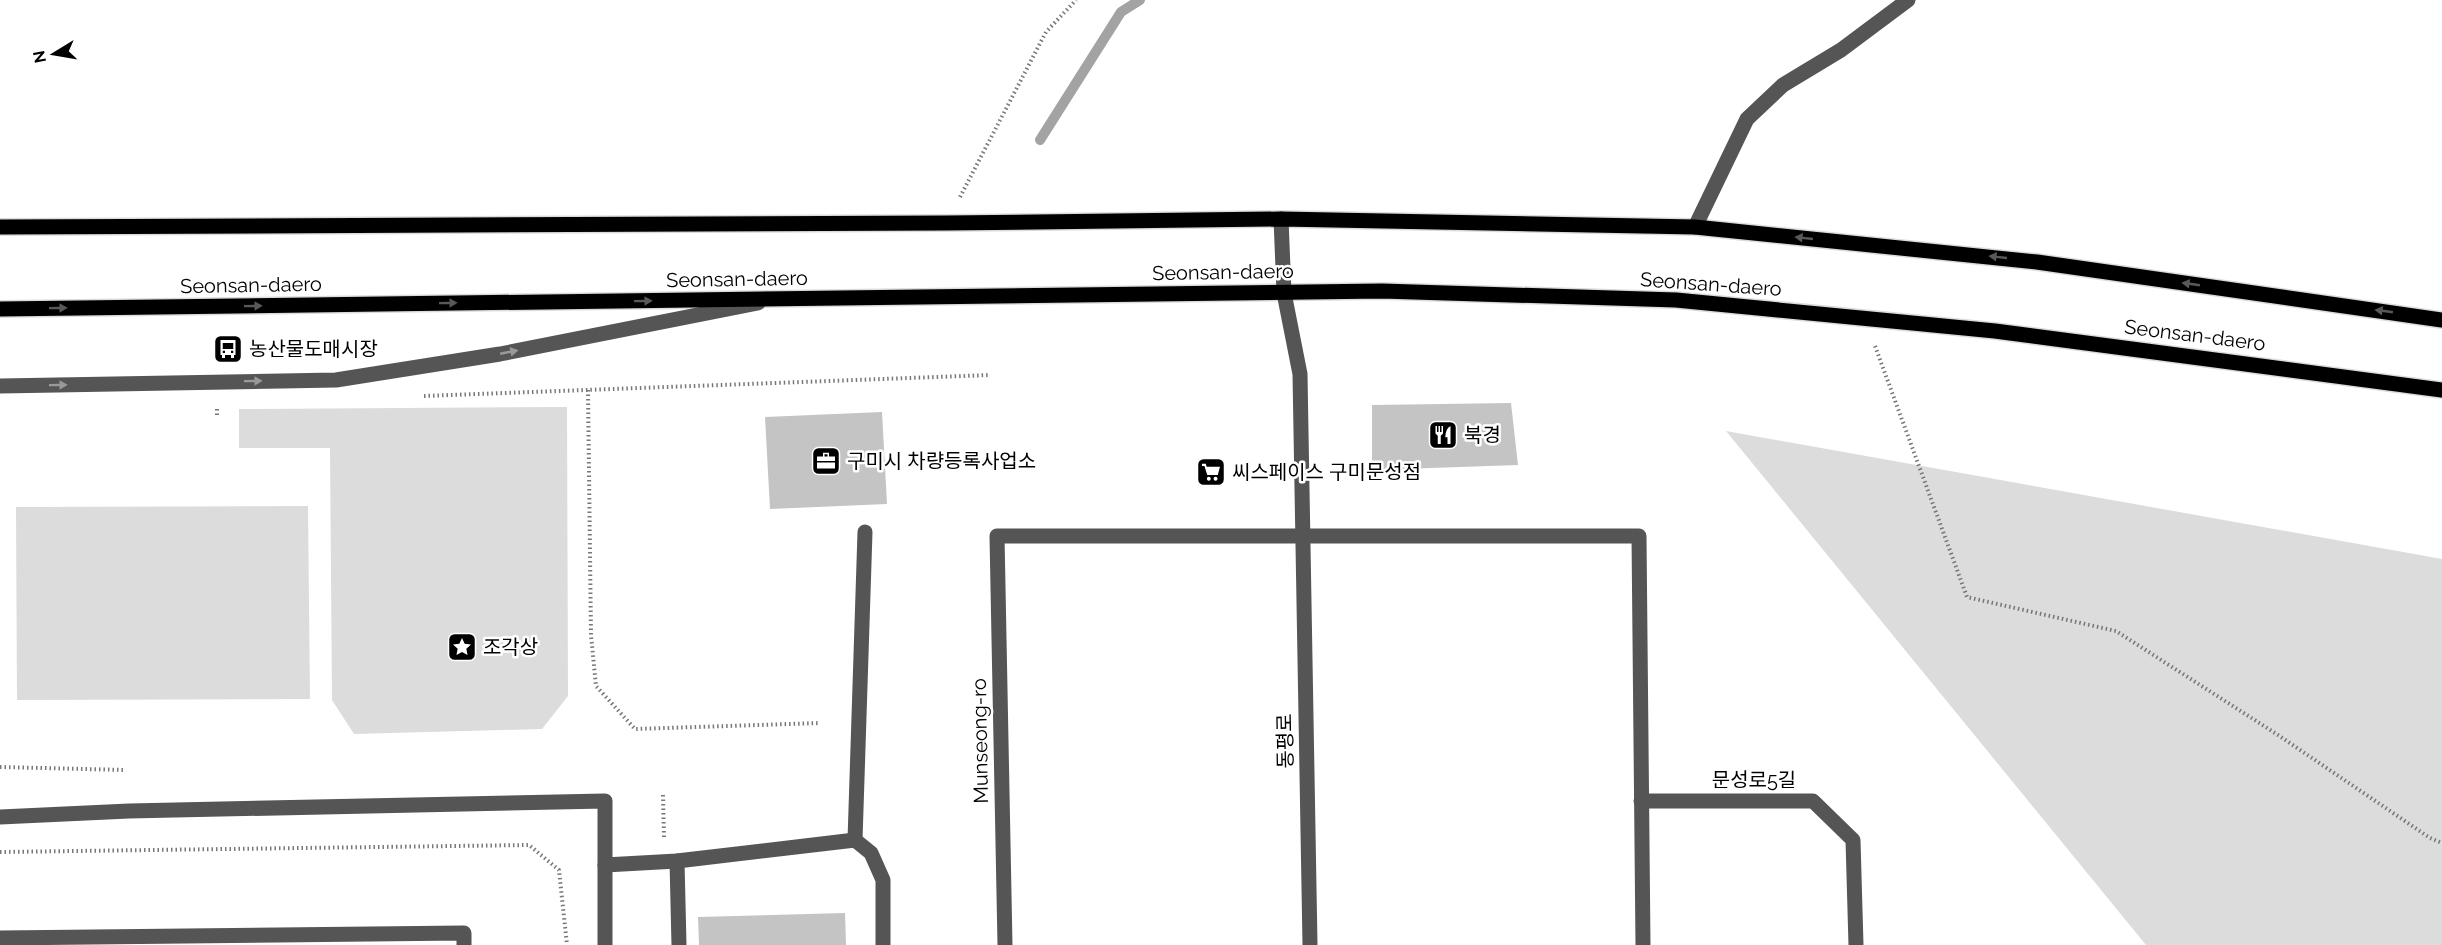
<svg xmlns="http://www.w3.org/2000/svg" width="2442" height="945" viewBox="0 0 2442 945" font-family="Raleway,'Noto Sans KR',sans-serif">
  <rect width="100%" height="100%" fill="#fff"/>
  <!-- green -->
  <g fill="#dcdcdc">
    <polygon points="567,407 568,696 542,729 354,734 332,700 330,448 239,448 239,409"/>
    <polygon points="1726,431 2442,559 2442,945 2146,945"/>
    <polygon points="308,506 310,699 17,700 16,507"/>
  </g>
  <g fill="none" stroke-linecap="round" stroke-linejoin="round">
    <!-- stream -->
    <polyline stroke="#a3a3a3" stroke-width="10" points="1040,140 1121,12 1140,0"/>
  </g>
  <!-- building -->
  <g fill="#c4c4c4">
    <polygon points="1511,403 1518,465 1372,470 1372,405"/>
    <polygon points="882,412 887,504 770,509 765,417"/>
    <polygon points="845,913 846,945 699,945 698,917"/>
  </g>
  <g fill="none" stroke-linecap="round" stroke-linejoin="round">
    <!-- major casing -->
    <g stroke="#dbdbdb" stroke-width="18">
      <g id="major">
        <polyline points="0,227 946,223 1281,219 1695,227 2037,262 2442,320"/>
        <polyline points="0,309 1382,291 1676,300 1995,331 2442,390"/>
      </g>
    </g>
    <!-- path -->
    <g stroke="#777" stroke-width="4" stroke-dasharray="1.5 3" stroke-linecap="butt">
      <polyline points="960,197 1046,32 1076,0"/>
      <polyline points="1875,346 1967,597 2116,631 2278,735 2430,838 2442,843"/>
      <polyline points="588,390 591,635 596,686 635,729 820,723"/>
      <polyline points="424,396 990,375"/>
      <polyline points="217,409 217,417"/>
      <polyline points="0,767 126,770"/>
      <polyline points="663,795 664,837"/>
      <polyline points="0,852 529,845 559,870 567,945"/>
    </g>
    <!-- minor -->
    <g stroke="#555" stroke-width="15">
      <polyline points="1281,219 1284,293 1300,374 1310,945"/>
      <polyline points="1695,227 1747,119 1783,85 1841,50 1908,0"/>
      <polyline points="0,386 336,380 500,354 758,303"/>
      <polyline points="1641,801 1813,801 1853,840 1856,945"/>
      <polyline points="0,817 129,811 605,801 605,945"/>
      <polyline points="855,840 865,532"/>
      <polyline points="677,861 679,945"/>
      <polyline points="605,865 677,861 855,840 871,853 883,880 883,945"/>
      <polyline points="0,938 464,933 464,945"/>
      <polyline points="1005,945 997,536 1639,536 1643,945"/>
    </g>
    <!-- major -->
    <use href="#major" stroke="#000" stroke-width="15"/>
  </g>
  <!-- one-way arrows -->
  <defs><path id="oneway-solid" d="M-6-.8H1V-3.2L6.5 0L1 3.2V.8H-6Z" transform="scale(1.5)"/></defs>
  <g fill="#595959">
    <use href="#oneway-solid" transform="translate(1804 238) rotate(-174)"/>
    <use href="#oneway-solid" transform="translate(1998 257) rotate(-174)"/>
    <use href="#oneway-solid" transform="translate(2191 284) rotate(-172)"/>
    <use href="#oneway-solid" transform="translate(643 301) rotate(-1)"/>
    <use href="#oneway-solid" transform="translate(448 303) rotate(-1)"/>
    <use href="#oneway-solid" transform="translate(253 306) rotate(-1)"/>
    <use href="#oneway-solid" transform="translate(58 308) rotate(-1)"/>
    <use href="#oneway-solid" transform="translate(2384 311) rotate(-172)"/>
  </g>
  <g fill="#999">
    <use href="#oneway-solid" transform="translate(509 352) rotate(-11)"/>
    <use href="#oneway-solid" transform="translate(253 381) rotate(-1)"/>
    <use href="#oneway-solid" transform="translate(58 385) rotate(-1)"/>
  </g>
  <!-- icons -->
  <defs>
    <g id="bus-square" transform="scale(1.5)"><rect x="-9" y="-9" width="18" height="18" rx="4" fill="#000" stroke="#fff"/><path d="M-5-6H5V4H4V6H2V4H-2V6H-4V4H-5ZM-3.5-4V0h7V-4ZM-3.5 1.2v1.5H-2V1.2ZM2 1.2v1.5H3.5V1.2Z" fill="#fff"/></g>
    <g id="restaurant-square" transform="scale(1.5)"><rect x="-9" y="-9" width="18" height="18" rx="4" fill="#000" stroke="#fff"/><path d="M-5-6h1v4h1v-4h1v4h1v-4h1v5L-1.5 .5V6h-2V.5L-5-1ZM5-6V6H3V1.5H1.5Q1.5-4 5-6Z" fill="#fff"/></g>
    <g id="office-square" transform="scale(1.5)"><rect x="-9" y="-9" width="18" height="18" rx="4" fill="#000" stroke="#fff"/><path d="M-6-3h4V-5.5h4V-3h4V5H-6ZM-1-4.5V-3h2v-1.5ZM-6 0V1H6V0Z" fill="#fff"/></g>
    <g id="supermarket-square" transform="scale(1.5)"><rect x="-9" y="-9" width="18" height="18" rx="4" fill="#000" stroke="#fff"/><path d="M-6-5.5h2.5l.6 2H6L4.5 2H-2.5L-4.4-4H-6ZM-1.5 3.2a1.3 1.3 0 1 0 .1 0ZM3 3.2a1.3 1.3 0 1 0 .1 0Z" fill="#fff"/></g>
    <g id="sight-square" transform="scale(1.5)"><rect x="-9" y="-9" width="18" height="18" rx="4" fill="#000" stroke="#fff"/><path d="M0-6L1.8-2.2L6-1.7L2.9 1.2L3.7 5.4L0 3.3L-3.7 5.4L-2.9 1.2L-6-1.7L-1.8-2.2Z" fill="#fff"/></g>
  </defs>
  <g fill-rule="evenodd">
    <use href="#bus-square" x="228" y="349"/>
    <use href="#restaurant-square" x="1443" y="435"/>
    <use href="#office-square" x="826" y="461"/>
    <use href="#supermarket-square" x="1211" y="472"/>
    <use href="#sight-square" x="462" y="647"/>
  </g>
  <g text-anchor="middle" stroke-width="5" stroke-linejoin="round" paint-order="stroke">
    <!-- street labels -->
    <g font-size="20" fill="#000" stroke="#fff">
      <text transform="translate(1223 272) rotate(-1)" y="7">Seonsan-daero</text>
      <text transform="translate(737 279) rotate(-1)" y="7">Seonsan-daero</text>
      <text transform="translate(1711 284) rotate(4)" y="7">Seonsan-daero</text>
      <text transform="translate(251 285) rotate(-1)" y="7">Seonsan-daero</text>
      <text transform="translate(2195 335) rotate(7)" y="7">Seonsan-daero</text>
      <text transform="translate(980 741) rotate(-91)" y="7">Munseong-ro</text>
      <text transform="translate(1285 741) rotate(-91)" y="7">동평로</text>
      <text x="1754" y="787">문성로5길</text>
    </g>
    <!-- poi labels -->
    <g font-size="20" fill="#000" stroke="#fff" text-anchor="start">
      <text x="249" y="356">농산물도매시장</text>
      <text x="1464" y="442">북경</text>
      <text x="847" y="468">구미시 차량등록사업소</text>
      <text x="1232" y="479">씨스페이스 구미문성점</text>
      <text x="483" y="654">조각상</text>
    </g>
  </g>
  <!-- north arrow -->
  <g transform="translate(54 54) rotate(259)" stroke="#ffffff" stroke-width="4.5" paint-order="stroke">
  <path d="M0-4.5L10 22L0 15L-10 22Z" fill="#000000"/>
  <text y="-9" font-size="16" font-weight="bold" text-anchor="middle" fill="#000000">N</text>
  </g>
</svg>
